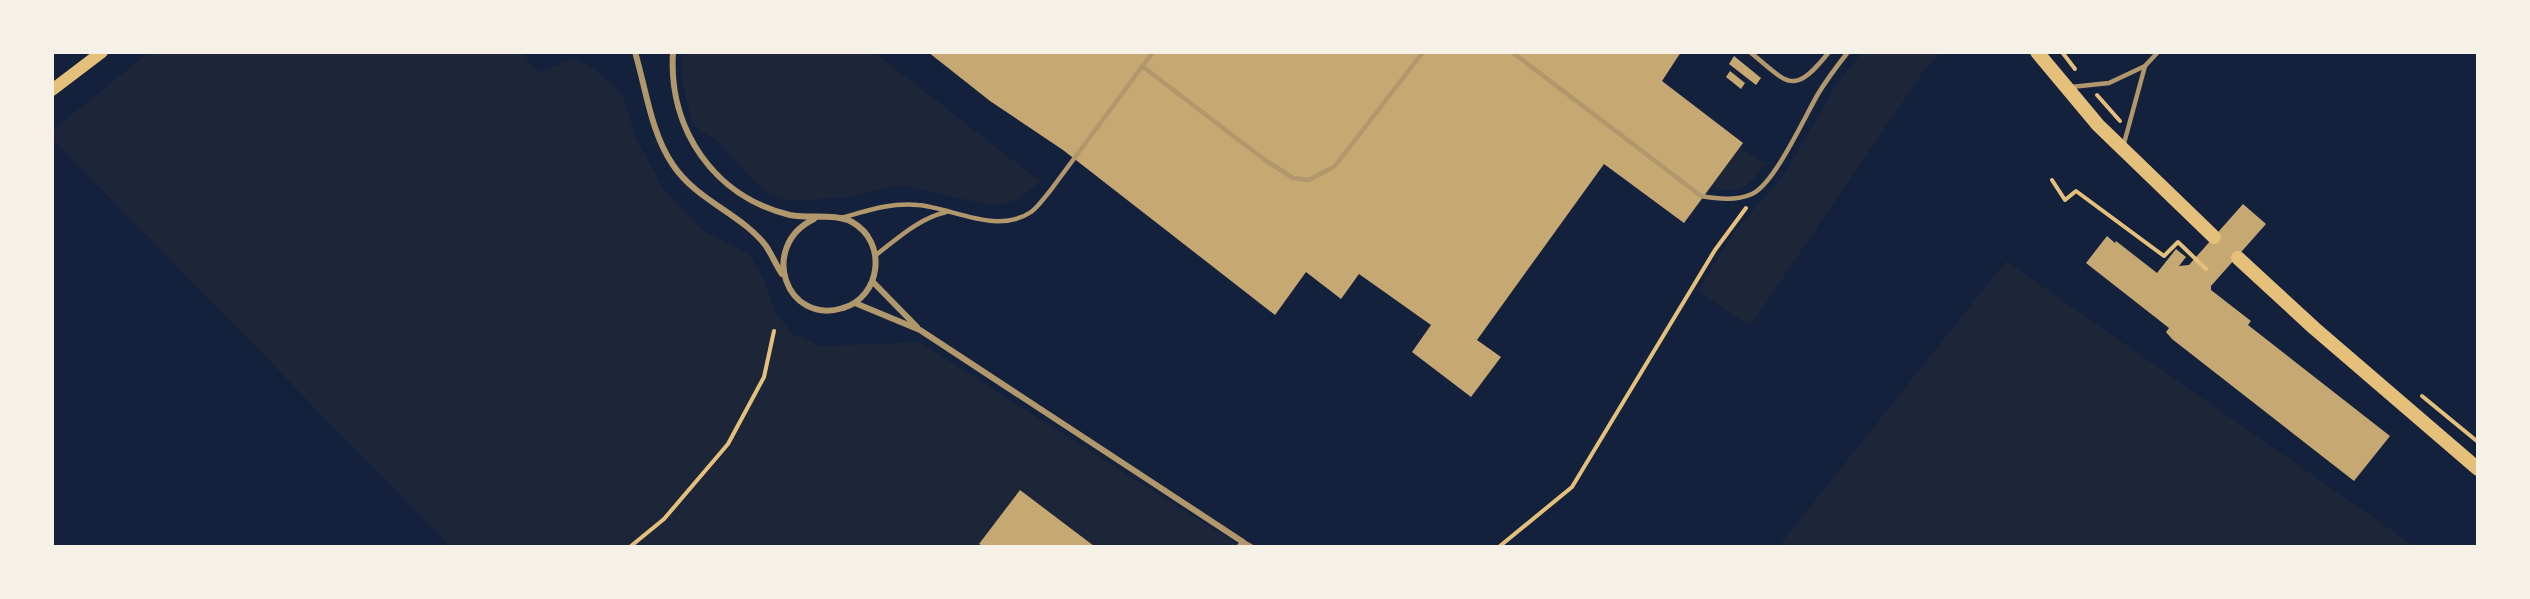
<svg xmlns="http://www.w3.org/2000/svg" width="2530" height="599" viewBox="0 0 2530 599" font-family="'Fira Sans',sans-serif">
  <rect width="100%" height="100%" fill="#14213d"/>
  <!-- green -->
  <g fill="#1d2539">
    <path d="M684 52 875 53 1033 176 1041 180C1025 196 1014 204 990 205L899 185 851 197 797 201 784 199 763 190 714 138 700 131 692 121 683 85 681 62Z"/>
    <polygon points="1862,52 1942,53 1925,69 1750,326 1698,291 1734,232 1784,175 1835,87"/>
    <polygon points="148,53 523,53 537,72 575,58 598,72 622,94 636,138 664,190 705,232 750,254 764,281 776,314 793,334 820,346 919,342 1240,546 450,546 53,140 53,130"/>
    <path d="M1740 147 1765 164C1751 185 1736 199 1712 185Z"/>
    <polygon points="2006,261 2414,546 1779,546"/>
  </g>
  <!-- building -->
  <g fill="#c6a872">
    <polygon points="928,52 1681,52 1662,81 1743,143 1684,223 1604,164 1477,340 1501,357 1471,397 1412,352 1431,325 1359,274 1341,299 1306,272 1275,315 1063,150 990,101"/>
    <polygon points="1734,56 1761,78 1756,85 1729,64"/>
    <polygon points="1730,71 1745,83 1741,89 1726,77"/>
    <polygon points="2243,204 2266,224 2211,286 2211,290 2251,321 2248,325 2390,436 2354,481 2172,339 2166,332 2169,328 2086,263 2107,236 2115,243 2116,241 2157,273 2176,249 2186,257 2179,266 2189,265"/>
    <polygon points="1020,490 1094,546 983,546 979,544"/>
  </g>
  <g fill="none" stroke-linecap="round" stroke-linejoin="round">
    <!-- path -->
    <g stroke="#e5c07b" stroke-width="4">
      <polyline points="2062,52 2075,69"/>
      <polyline points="2097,95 2120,121"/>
      <polyline points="2052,180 2065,200 2076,191 2164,256 2178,242 2206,269"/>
      <polyline points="2422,396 2478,442"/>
      <polyline points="631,546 664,519 728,444 764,377 774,331"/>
      <polyline points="1500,546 1572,487 1715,250 1746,208"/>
    </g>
    <!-- service -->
    <g stroke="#b1986c" stroke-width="4.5">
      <path d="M1512 52 1701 196C1718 199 1736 201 1752 194 1775 183 1804 118 1818 94 1827 79 1837 66 1848 52"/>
      <path d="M1750 52C1789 84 1793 97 1829 52"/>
      <polyline points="1142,66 1265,160 1293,178 1309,180 1335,166 1423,52"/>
      <polyline points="2071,87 2109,83 2145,66"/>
      <polyline points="2123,147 2145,66 2158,52"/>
      <path d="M841 218C866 211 892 202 918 205 953 208 997 235 1031 212 1038 207 1044 198 1050 191L1153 52"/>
      <path d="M876 255C898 238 918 219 946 212"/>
      <polyline points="1243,542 1251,546"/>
    </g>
    <!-- minor -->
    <g stroke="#b1986c" stroke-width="6">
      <path d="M635 52C646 89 651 133 673 165 697 201 742 214 766 246 772 255 776 265 782 274"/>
      <path d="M673 52C668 129 714 197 790 215 811 219 835 213 852 222 888 242 881 297 843 308 786 326 758 246 814 219"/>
      <polyline points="873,282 917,327"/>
      <polyline points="855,303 920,330 1243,542 1240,546"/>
    </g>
    <!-- secondary -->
    <polyline stroke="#e5c07b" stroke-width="12" points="52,90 102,52"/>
    <!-- primary -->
    <g stroke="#e5c07b" stroke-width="14">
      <polyline points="2037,52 2098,125 2214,237"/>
      <polyline points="2238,258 2314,328 2478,469"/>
    </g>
  </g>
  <!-- border -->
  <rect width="2530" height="599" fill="none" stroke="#f6f1e7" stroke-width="108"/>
</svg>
